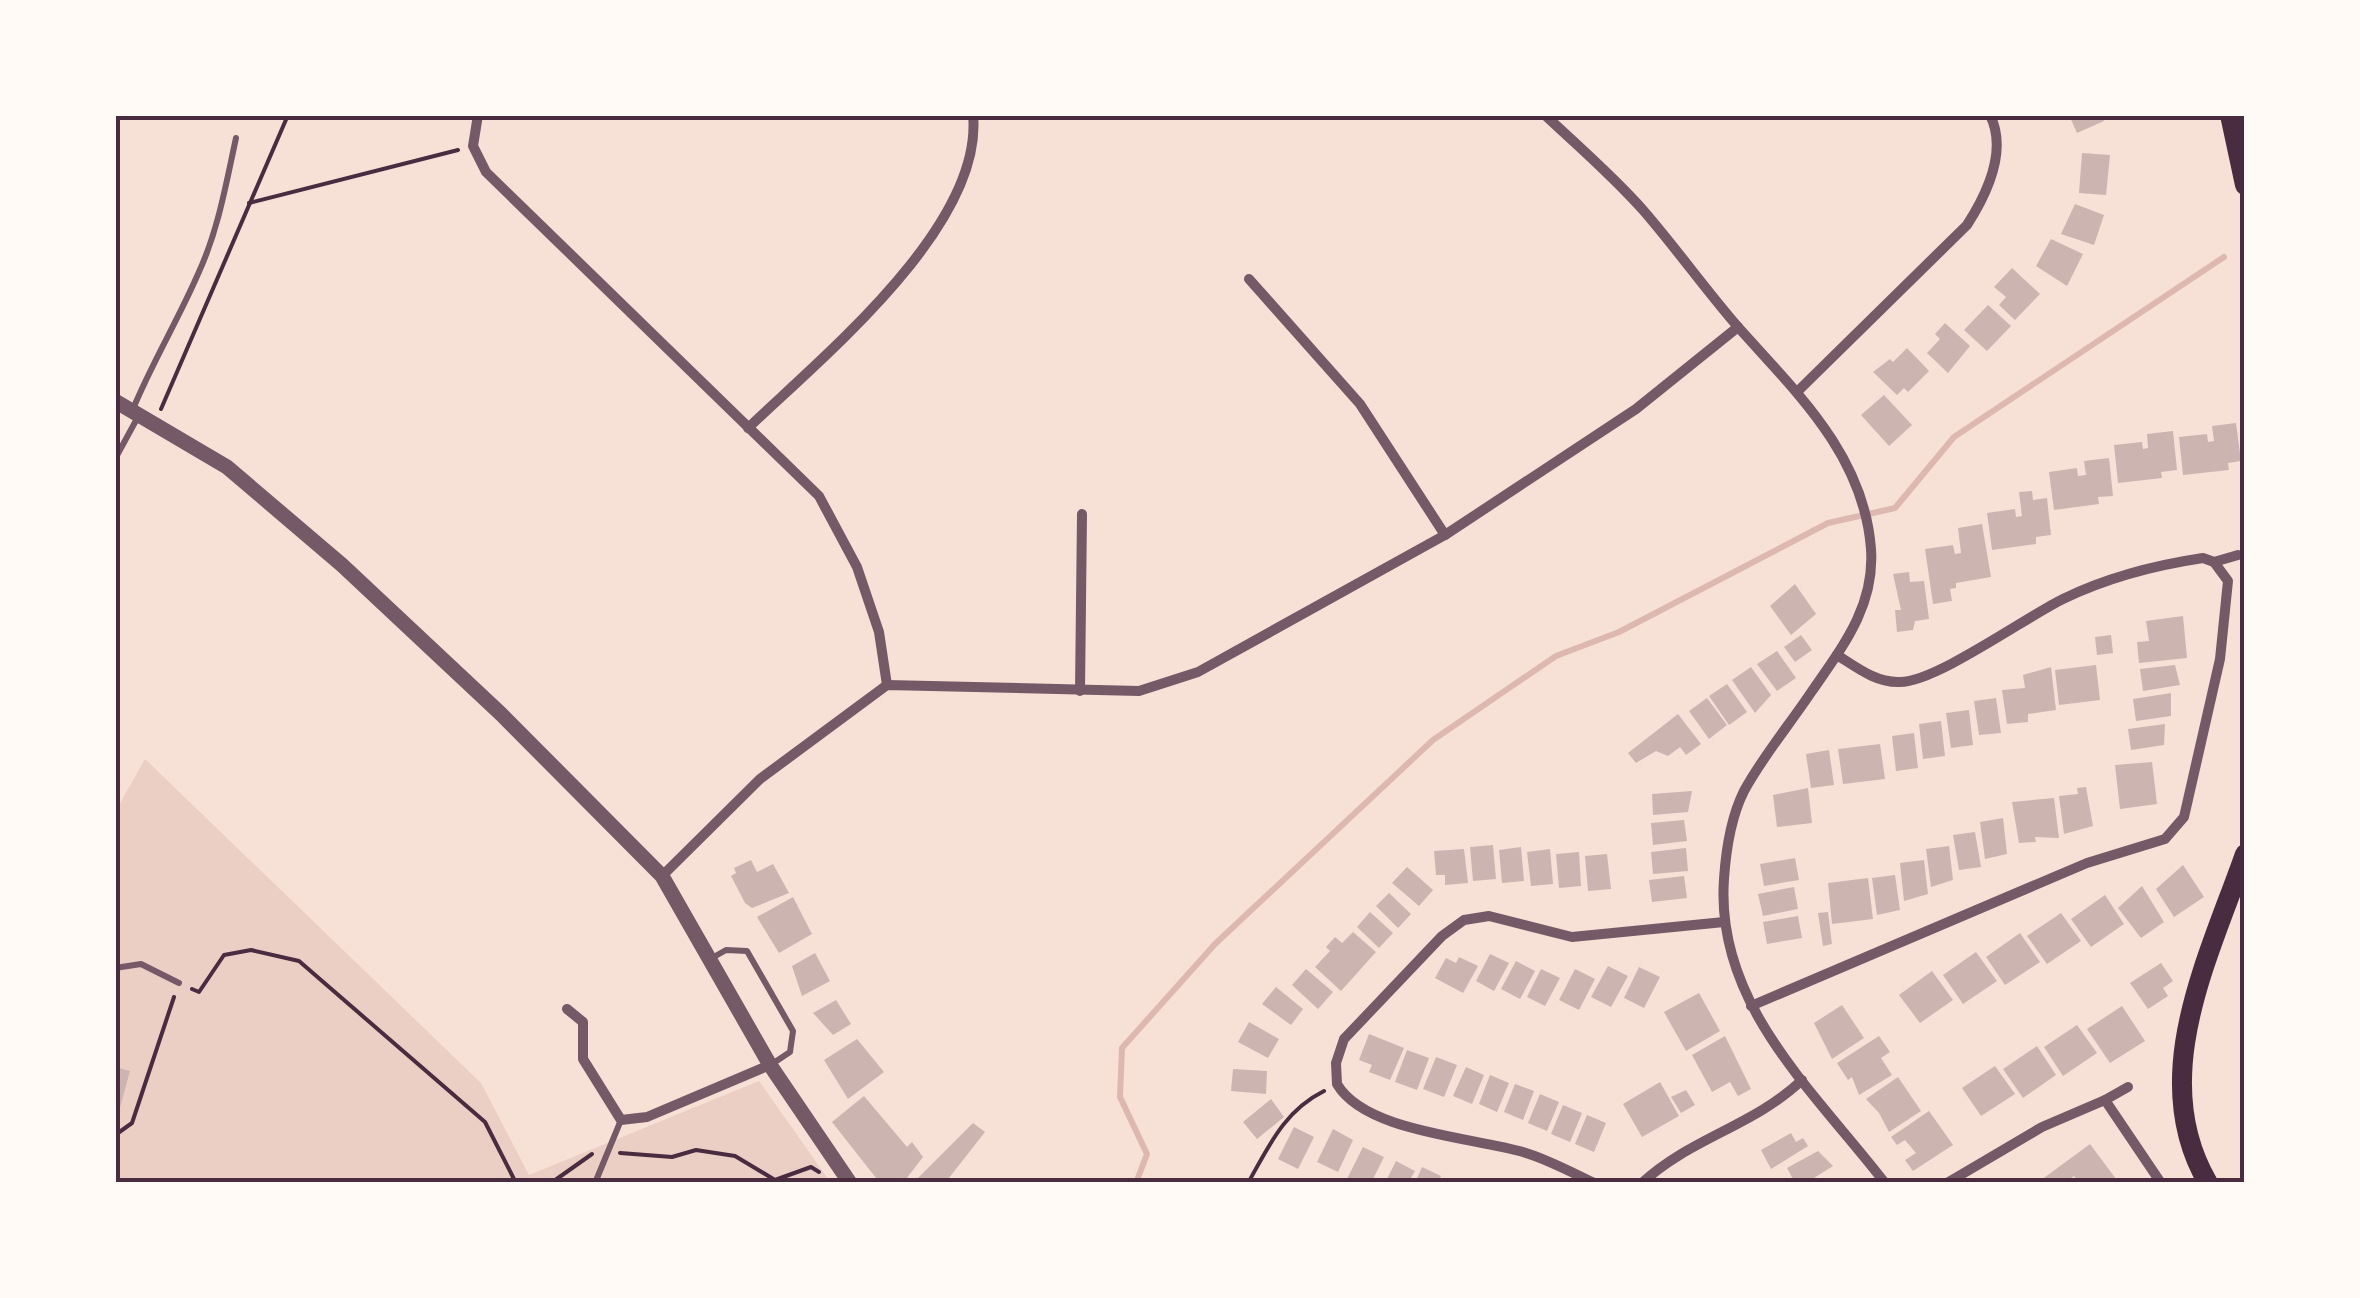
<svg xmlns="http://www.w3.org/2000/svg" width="2360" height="1298" font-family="'PT Sans',sans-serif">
<rect width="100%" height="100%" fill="#f7e1d7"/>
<!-- green -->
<polygon fill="#ebcfc5" points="145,759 481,1083 529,1175 759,1081 831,1183 115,1183 115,812"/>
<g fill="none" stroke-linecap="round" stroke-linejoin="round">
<!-- stream -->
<polyline stroke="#dcb8b0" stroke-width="6" points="1136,1183 1147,1154 1120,1097 1122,1048 1215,944 1433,740 1556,656 1619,632 1828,523 1895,508 1954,437 2224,257"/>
</g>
<!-- building -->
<g fill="#ccb4b1">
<polygon points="2069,115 2101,115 2104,121 2077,133"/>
<polygon points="2082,153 2110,155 2106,195 2079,193"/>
<polygon points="2075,204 2104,215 2094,245 2061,234"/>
<polygon points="2051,239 2083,254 2067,286 2036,266"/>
<polygon points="2012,268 2040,294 2015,320 1999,305 2006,297 1994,287"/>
<polygon points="1988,305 2011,326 1987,351 1964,330"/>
<polygon points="1945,323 1970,346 1948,373 1927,353 1940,339 1935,334"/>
<polygon points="1907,348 1929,371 1908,392 1904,388 1897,395 1873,372 1890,359 1893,362"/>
<polygon points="1884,395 1912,425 1889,446 1861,415"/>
<polygon points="2236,423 2241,461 2228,463 2229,470 2183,475 2179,437 2207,434 2208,442 2214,441 2212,426"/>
<polygon points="2173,431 2177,470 2161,472 2162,478 2118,483 2114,445 2142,442 2143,449 2148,448 2147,434"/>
<polygon points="2109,458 2113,496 2098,497 2099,504 2054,510 2049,472 2077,468 2078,476 2086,475 2084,461"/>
<polygon points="2032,491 2033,500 2047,498 2051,535 2036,537 2036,544 1992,550 1987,513 2015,509 2016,517 2022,516 2019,492"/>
<polygon points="1982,524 1991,577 1956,583 1956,588 1950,589 1952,601 1933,604 1925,549 1953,545 1955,554 1961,553 1958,528"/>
<polygon points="1909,572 1910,582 1924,581 1929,619 1915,621 1913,630 1897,632 1895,610 1901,610 1893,574"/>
<polygon points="1795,584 1816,614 1791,635 1770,606"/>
<polygon points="2183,616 2187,658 2139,663 2137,642 2149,641 2146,621"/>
<polygon points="1801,635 1812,650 1795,662 1784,647"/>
<polygon points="2111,635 2113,653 2097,655 2095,637"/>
<polygon points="1777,651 1796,678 1777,691 1757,664"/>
<polygon points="2096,665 2100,700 2059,705 2055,670"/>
<polygon points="2175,665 2180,685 2143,691 2140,669"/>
<polygon points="1751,667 1771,695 1755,713 1732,680"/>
<polygon points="2051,667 2056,710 2028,714 2028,722 2007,724 2002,690 2025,688 2023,675"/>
<polygon points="1727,684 1747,712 1729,725 1709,696"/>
<polygon points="2171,693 2171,716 2136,721 2133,699"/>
<polygon points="1707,698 1727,725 1709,739 1689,711"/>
<polygon points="1996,698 2001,733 1979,735 1974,701"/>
<polygon points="1969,710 1973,745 1951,748 1946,713"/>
<polygon points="1678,714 1701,744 1686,755 1680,747 1668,756 1656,751 1636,763 1628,753"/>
<polygon points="1941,721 1945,756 1923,759 1919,724"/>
<polygon points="2165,724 2164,745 2131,750 2128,729"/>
<polygon points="1914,733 1918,768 1896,771 1892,736"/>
<polygon points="1880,744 1885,779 1843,784 1838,749"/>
<polygon points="1829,750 1834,785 1811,788 1806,754"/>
<polygon points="2152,762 2157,804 2120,809 2115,765"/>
<polygon points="2086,787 2093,826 2064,834 2059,796 2078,794 2077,788"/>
<polygon points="1808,788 1812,823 1777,827 1773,795"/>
<polygon points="1692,791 1688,812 1653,815 1652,794"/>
<polygon points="2054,798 2059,838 2035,837 2036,842 2019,843 2012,802"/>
<polygon points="2003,818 2007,854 1985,859 1980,822"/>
<polygon points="1684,820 1687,841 1653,845 1651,823"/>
<polygon points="1975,832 1981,867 1959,870 1953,835"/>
<polygon points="1493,845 1496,879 1473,881 1470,847"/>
<polygon points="1949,846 1953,880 1931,887 1926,849"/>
<polygon points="1521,847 1524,881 1502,883 1499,850"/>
<polygon points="1686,848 1688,871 1653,874 1651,852"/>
<polygon points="1464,849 1468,883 1445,885 1445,875 1436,875 1434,851"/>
<polygon points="1550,849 1553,884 1531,886 1527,852"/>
<polygon points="1579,852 1581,886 1559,888 1556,854"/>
<polygon points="1607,854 1611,889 1588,891 1585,856"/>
<polygon points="1795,858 1799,880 1764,886 1760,864"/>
<polygon points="751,860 757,872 773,864 789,893 752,908 745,903 731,876 736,873 734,868"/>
<polygon points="1924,860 1928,894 1904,901 1900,863"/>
<polygon points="2183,865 2204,897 2174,917 2156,889"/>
<polygon points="1407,867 1433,890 1419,906 1392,883"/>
<polygon points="1895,875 1900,910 1877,915 1872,878"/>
<polygon points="1684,876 1687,898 1652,902 1649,880"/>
<polygon points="1868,878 1873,919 1832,924 1828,883"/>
<polygon points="2142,886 2164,922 2141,938 2118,908"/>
<polygon points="1794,887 1798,909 1763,916 1758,894"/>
<polygon points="1389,893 1411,914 1398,928 1376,906"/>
<polygon points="2105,895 2124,924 2091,947 2071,919"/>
<polygon points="793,897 812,934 779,953 757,917"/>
<polygon points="1370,912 1393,933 1379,948 1357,927"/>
<polygon points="1828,912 1832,944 1823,946 1818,913"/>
<polygon points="2061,913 2081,941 2047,964 2027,936"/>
<polygon points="1798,916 1802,938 1767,944 1763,922"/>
<polygon points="1353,932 1376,952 1341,991 1315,967 1330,951 1326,947 1335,937 1342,943"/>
<polygon points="2020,933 2040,962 2005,985 1986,957"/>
<polygon points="1976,952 1997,981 1963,1004 1943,975"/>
<polygon points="815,953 830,981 802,996 792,966"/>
<polygon points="1490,954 1509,963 1494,991 1476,981"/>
<polygon points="1459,957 1478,966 1463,993 1435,978 1446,958 1456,963"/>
<polygon points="1516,961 1535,971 1520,999 1501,989"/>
<polygon points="2161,963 2173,981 2163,988 2168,996 2148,1009 2130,983"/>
<polygon points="1608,966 1628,976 1611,1007 1591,997"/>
<polygon points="1639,967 1660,977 1644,1008 1624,998"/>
<polygon points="1306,969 1333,992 1318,1009 1292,985"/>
<polygon points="1541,969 1560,978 1545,1006 1527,997"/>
<polygon points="1575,969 1595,979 1579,1010 1559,1000"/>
<polygon points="1932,971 1953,1000 1920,1023 1899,995"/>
<polygon points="1276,987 1303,1009 1291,1025 1262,1004"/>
<polygon points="1699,993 1720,1031 1686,1051 1664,1012"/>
<polygon points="836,1000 851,1024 833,1035 813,1013"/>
<polygon points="1842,1005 1864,1038 1832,1059 1814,1023"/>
<polygon points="2122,1006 2145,1041 2110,1063 2087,1029"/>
<polygon points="1249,1022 1279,1039 1268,1058 1238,1042"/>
<polygon points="2077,1025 2097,1053 2063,1076 2044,1047"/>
<polygon points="1369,1034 1404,1048 1390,1080 1369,1072 1372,1065 1359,1060"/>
<polygon points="1725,1036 1751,1089 1738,1096 1730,1082 1712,1092 1692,1055"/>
<polygon points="1879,1036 1890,1052 1881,1058 1892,1075 1859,1095 1852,1077 1848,1080 1837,1063"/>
<polygon points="857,1039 884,1072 848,1099 824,1060"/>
<polygon points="2037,1046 2056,1075 2023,1098 2003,1069"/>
<polygon points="1407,1050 1429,1058 1417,1090 1395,1082"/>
<polygon points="1436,1057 1457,1065 1444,1097 1423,1089"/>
<polygon points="1995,1066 2015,1094 1981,1116 1962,1088"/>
<polygon points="115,1067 130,1071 116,1122 115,1121"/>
<polygon points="1466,1067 1484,1075 1472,1104 1453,1096"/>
<polygon points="1233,1069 1267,1071 1266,1094 1231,1091"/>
<polygon points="1490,1075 1509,1083 1497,1112 1479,1104"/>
<polygon points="1898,1077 1921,1111 1889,1132 1879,1113 1866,1099"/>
<polygon points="1660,1082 1679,1116 1642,1137 1623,1104"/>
<polygon points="1515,1084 1534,1091 1523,1120 1504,1112"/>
<polygon points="1686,1090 1695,1105 1681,1113 1671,1097"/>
<polygon points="1540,1094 1559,1102 1547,1131 1528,1123"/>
<polygon points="864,1096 907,1147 912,1142 923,1157 903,1183 880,1183 832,1122"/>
<polygon points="1271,1099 1284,1117 1257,1139 1243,1122"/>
<polygon points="1563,1105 1582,1113 1570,1142 1551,1134"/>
<polygon points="1929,1111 1953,1145 1913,1171 1905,1160 1916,1153 1905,1140 1897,1145 1891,1137"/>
<polygon points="1587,1115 1606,1123 1594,1152 1575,1144"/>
<polygon points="973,1123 985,1132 945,1183 913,1183"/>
<polygon points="1294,1127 1314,1137 1298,1169 1278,1159"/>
<polygon points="1333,1129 1353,1140 1338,1172 1317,1162"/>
<polygon points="1791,1133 1796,1142 1803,1138 1808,1146 1771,1169 1761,1150"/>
<polygon points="2090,1144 2119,1183 2079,1183 2074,1176 2065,1183 2037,1183"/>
<polygon points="1363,1147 1384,1157 1371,1183 1355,1183 1347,1179"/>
<polygon points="1818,1151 1833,1166 1806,1183 1795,1183 1787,1168"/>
<polygon points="1396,1161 1415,1171 1408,1183 1385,1183"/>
<polygon points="1422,1167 1441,1176 1437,1183 1415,1183"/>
</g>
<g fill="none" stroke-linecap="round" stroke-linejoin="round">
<!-- path -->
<g stroke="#4a2c40" stroke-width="4">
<polyline points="249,203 458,150"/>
<polyline points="161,409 288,115"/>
<polyline points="192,989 199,992 224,955 251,950 299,961 485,1122 516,1183"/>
<polyline points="115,1143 118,1133 132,1123 174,997"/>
<polyline points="620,1153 672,1157 696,1150 735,1156 775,1180 811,1167 819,1172"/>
<polyline points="551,1183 592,1154"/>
<path d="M 1248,1183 C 1269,1146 1284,1111 1324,1091"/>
</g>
<!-- service -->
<g stroke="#755966" stroke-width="6">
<path d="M 133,409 C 152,363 178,320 198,274 C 218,231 226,184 236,138"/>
<polyline points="115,459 139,415"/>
<polyline points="712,958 726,950 747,951 793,1031 790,1052 772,1064"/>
<polyline points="115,968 141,964 179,983"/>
<polyline points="595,1183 621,1120"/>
</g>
<!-- minor -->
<g stroke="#755966" stroke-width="10">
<polyline points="478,115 473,146 486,172 819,496 857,567 879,632 887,685"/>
<path d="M 1545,115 C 1578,146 1613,176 1643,210 C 1676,248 1705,289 1738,327 C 1796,392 1864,455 1871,549 C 1875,606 1843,646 1812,691 C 1790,724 1763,756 1744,791 C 1731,817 1726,849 1724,879 C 1715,1004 1814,1091 1885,1183"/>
<polyline points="1249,279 1360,404 1445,535"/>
<path d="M 1799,390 L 1967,225 C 1987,194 2008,151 1990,115"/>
<path d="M 748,428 C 821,358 984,226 973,115"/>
<polyline points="2214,562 2238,555"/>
<polyline points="1080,691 1082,514"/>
<polyline points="662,876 760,779 887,685 1139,691 1198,672 1445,535 1636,409 1738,327"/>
<path d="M 1751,1006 L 2087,863 L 2165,839 L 2184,817 L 2220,659 L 2228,581 L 2214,562 L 2203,558 C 2156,565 2106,578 2063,599 C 2026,617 1936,682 1900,682 C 1876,683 1856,667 1837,655"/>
<polyline points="567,1009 583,1022 583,1059 621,1120 647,1117 770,1065"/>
<polyline points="2105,1100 2128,1087"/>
<path d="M 1594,1183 C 1571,1172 1547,1159 1523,1152 C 1472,1137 1365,1132 1337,1084 L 1336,1063 L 1344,1039 L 1442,936 L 1464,920 L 1489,916 L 1572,937 L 1724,922"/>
<path d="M 1642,1183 C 1690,1138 1754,1126 1802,1080"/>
<polyline points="1947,1183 2042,1127 2105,1100 2161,1183"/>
</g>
<!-- tertiary -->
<polyline stroke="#755966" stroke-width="15" points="115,401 227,467 342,565 501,714 662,876 770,1065 850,1183"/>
<!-- primary -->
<g stroke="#4a2c40" stroke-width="20">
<polyline points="2230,115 2245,185"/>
<path d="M 2208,1183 C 2146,1078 2209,957 2245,854"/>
</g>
</g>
<!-- border -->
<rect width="2360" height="1298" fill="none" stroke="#fffaf5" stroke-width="235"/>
<rect x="118" y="118" width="2124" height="1062" fill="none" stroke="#4a2c40" stroke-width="4"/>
</svg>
